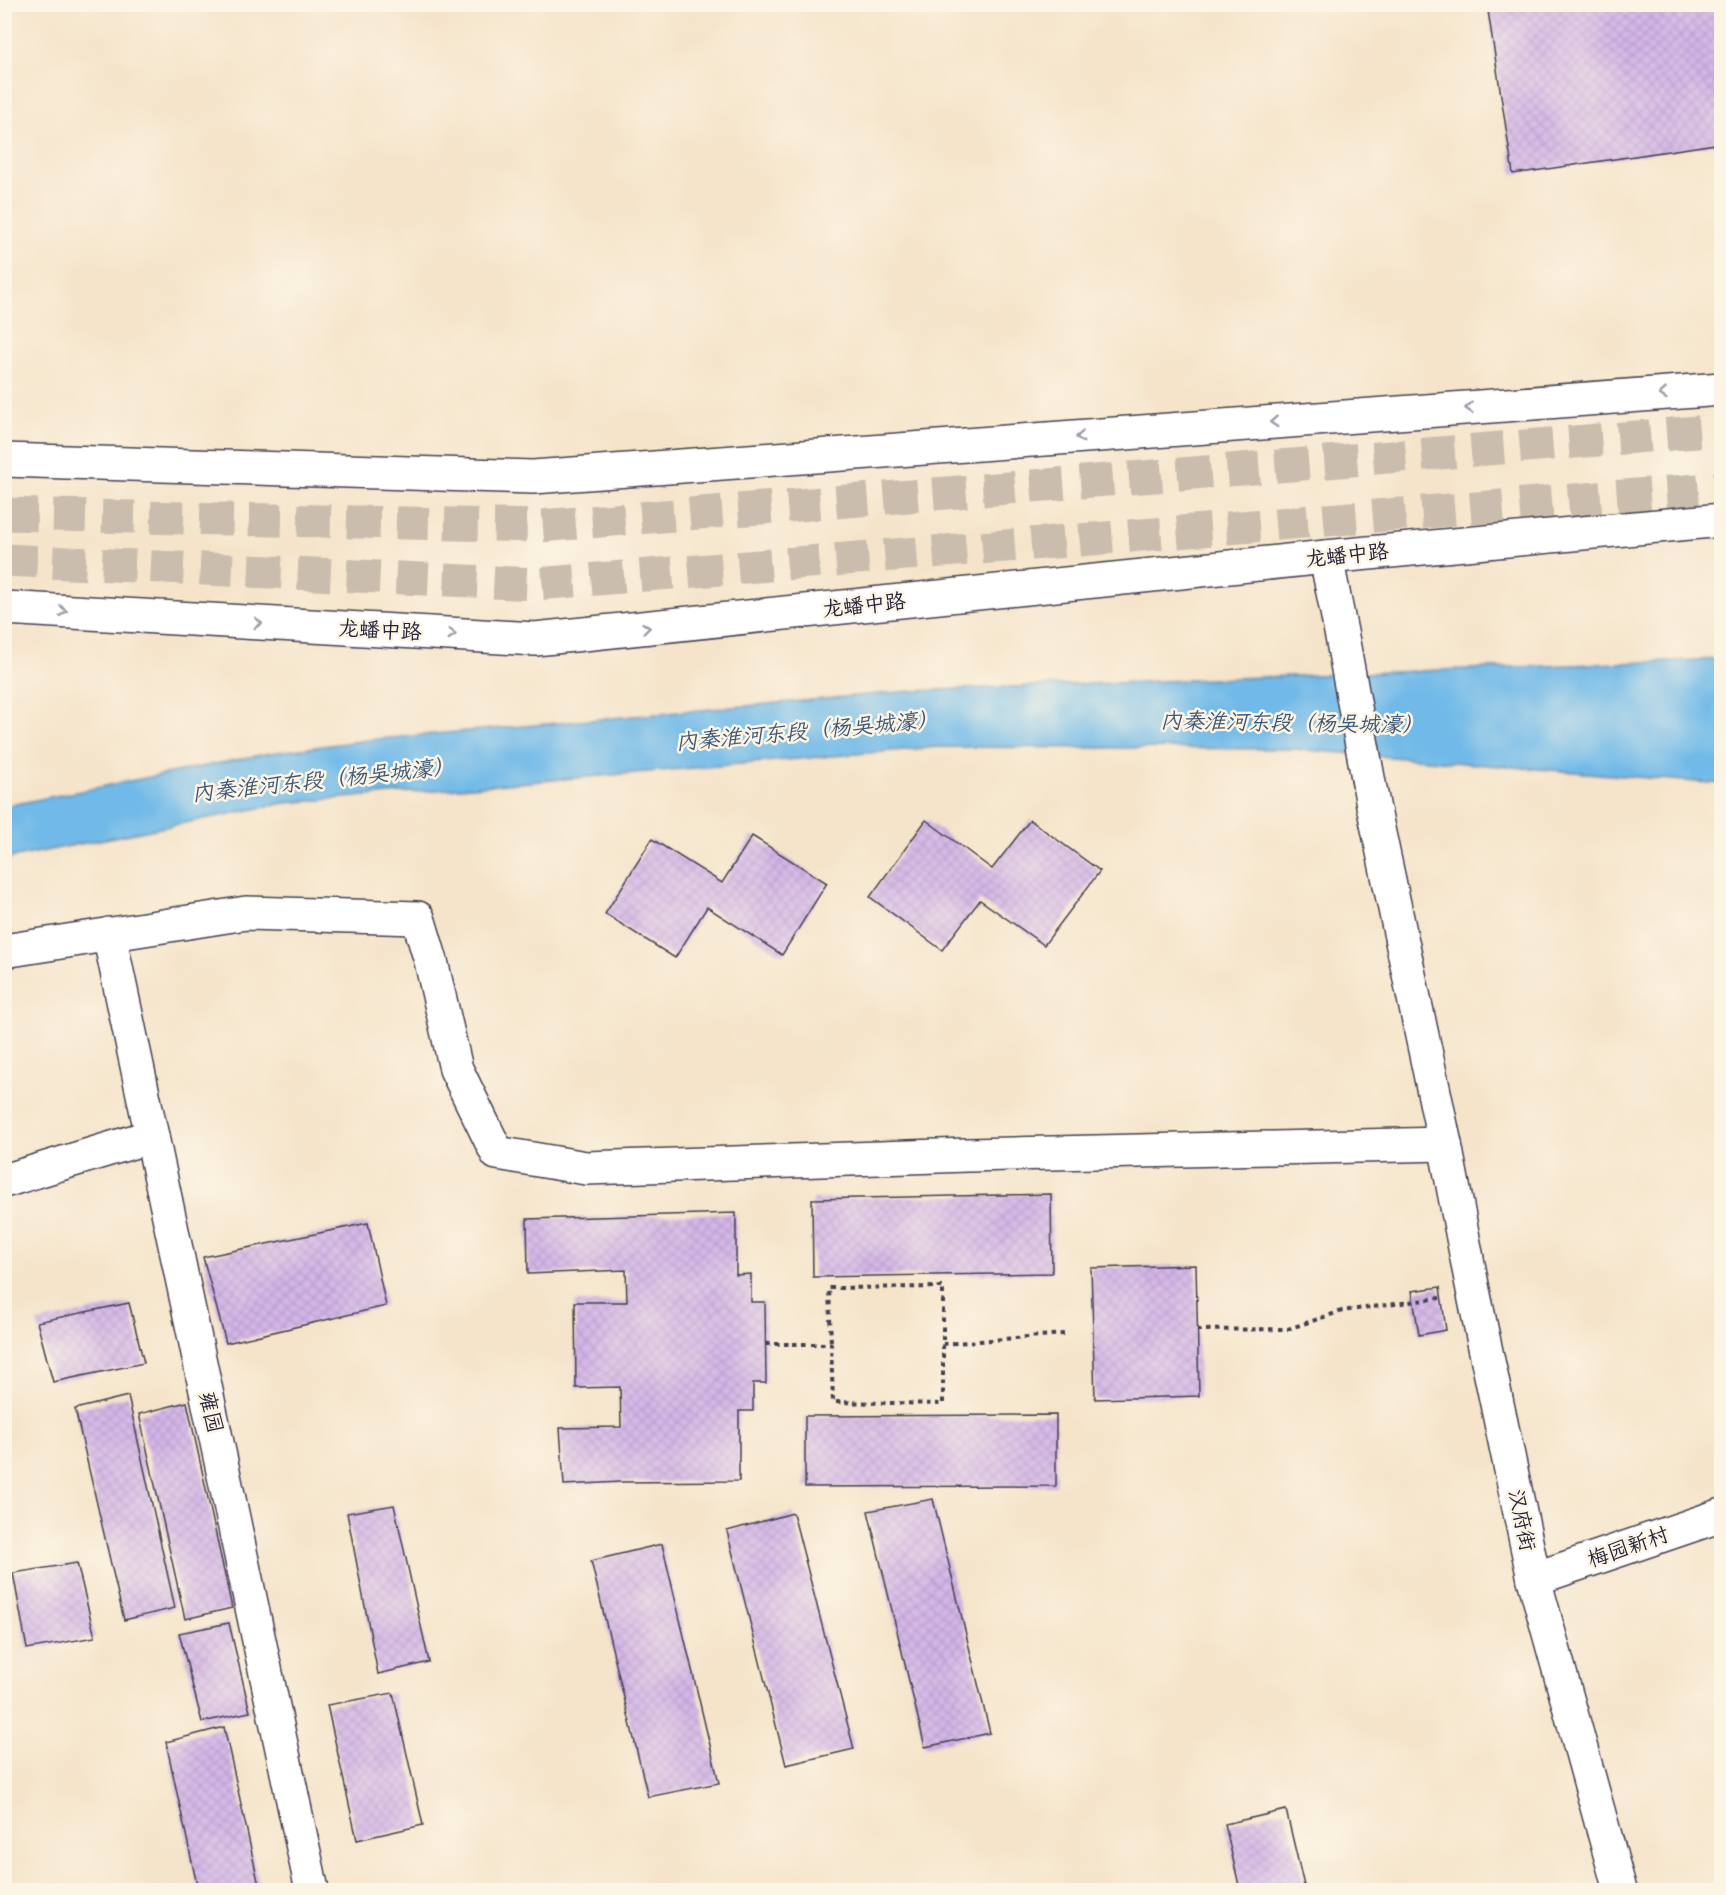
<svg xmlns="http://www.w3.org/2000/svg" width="1726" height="1895" font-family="'Patrick Hand','LXGW WenKai TC',sans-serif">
<defs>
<pattern id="building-cross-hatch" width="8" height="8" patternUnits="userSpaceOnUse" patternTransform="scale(1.5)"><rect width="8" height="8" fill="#d4b6e8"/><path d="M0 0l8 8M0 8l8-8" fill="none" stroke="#b69cc8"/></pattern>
</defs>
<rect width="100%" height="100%" fill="#fcf5e5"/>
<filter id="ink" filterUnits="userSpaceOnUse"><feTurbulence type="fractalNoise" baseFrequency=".0167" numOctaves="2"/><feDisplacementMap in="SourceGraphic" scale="12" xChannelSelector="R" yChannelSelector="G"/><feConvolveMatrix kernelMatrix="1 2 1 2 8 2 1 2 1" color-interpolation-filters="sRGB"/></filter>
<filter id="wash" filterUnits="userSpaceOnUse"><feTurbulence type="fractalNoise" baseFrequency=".008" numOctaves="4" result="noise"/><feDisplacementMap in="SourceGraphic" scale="24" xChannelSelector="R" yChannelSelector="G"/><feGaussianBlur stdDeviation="1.35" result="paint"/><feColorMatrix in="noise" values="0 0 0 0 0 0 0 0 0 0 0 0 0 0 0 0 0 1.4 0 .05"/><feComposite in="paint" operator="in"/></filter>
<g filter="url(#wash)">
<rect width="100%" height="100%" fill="#f5e4ca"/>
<!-- water -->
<polygon fill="#6fb9e8" stroke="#486e92" stroke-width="1.5" points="1721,659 1721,784 1294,749 938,747 284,803 5,859 5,806 270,753 368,740 911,691"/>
<g id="blocks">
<!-- building -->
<g fill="url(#building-cross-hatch)">
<polygon points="1487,4 1722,4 1722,143 1513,174"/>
<polygon points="926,820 992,869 1030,820 1100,871 1044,945 980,900 942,950 870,897"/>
<polygon points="752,836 827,883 782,955 707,907 675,958 605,914 652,839 722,883"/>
<polygon points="1051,1194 1052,1273 813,1277 812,1199"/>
<polygon points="736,1213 736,1275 751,1274 751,1302 765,1302 766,1383 753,1383 753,1411 739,1411 739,1481 621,1482 564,1485 560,1428 621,1427 620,1387 576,1388 575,1302 627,1302 626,1270 528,1274 527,1219"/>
<polygon points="368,1223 386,1306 226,1343 203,1257"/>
<polygon points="1196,1265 1199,1396 1095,1399 1091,1268"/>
<polygon points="1440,1287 1446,1330 1419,1335 1412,1291"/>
<polygon points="129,1303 144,1363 53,1382 37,1322"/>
<polygon points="128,1396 175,1608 124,1620 75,1409"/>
<polygon points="187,1402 232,1608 185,1619 139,1414"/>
<polygon points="1056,1415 1056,1486 805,1487 805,1416"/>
<polygon points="933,1499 990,1733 925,1747 868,1511"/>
<polygon points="394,1505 429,1662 378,1674 347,1513"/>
<polygon points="793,1513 854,1749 786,1765 727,1531"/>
<polygon points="662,1544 719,1783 648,1797 591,1561"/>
<polygon points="77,1563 95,1637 27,1649 13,1573"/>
<polygon points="229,1623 250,1712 202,1722 179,1633"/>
<polygon points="393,1693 423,1825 357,1840 327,1705"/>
<polygon points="224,1727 260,1890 198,1890 166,1742"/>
<polygon points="1286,1810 1305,1890 1240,1890 1225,1824"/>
</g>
</g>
</g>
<g filter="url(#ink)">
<use href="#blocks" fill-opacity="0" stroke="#423f50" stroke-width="1.5"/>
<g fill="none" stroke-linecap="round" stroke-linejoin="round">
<!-- highway-tunnel -->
<g stroke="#cbbdad" stroke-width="33" stroke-dasharray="33 16" stroke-linecap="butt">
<polyline points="4,514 540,526 1722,430"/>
<polyline points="4,560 536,584 1722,488"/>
</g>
<defs>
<g id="street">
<polyline points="109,934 312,1890"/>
<polyline points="4,951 246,913 418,918 431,961 456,1069 497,1153 586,1168 967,1155 1445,1144"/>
<polyline points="4,1181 152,1136"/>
<polyline points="1534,1579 1722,1515"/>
</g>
<polyline id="secondary" points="1326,557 1343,642 1373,805 1445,1144 1473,1290 1534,1579 1620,1890"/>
<g id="primary">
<polyline points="4,460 533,477 1722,389"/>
<polyline points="4,608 535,639 1326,557 1722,520"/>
</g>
</defs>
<!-- street casing -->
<use href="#street" stroke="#423f50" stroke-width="36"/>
<!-- secondary casing -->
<use href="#secondary" stroke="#423f50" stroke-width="36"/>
<!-- primary casing -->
<use href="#primary" stroke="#423f50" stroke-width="36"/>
<!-- path -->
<g stroke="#423f50" stroke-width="4" stroke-dasharray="4.5 4.5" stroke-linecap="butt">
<polyline points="1197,1330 1288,1329 1342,1311 1440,1298"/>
<polyline points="766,1344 831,1344 833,1402 943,1404 943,1287 829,1288 831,1344"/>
<polyline points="943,1344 1064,1334"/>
</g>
<!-- street -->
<use href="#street" stroke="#fff" stroke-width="33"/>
<!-- secondary -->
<use href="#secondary" stroke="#fff" stroke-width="33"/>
<!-- primary -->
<use href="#primary" stroke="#fff" stroke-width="33"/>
</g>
<!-- one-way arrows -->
<defs><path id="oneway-chevron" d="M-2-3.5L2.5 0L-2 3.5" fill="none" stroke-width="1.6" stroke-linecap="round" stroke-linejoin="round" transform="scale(1.5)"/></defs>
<g stroke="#9c9ca7">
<use href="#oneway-chevron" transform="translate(1663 394) rotate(176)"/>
<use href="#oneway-chevron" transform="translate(1469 408) rotate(176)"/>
<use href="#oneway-chevron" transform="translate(1274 422) rotate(176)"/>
<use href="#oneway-chevron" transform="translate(1080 437) rotate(176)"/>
<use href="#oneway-chevron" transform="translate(63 611) rotate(3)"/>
<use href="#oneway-chevron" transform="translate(258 623) rotate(3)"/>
<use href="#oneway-chevron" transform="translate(646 628) rotate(-6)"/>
<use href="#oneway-chevron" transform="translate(452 634) rotate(3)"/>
</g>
</g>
<g text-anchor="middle" stroke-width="5" stroke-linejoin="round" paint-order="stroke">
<!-- street labels -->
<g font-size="21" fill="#22223b" stroke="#fcf5e5">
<text transform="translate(1347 555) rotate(-6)" y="7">龙蟠中路</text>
<text transform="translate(864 605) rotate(-6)" y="7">龙蟠中路</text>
<text transform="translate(380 630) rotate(3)" y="7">龙蟠中路</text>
<text transform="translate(211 1412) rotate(78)" y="7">雍园</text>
<text transform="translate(1522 1520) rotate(78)" y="7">汉府街</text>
<text transform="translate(1628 1547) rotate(-19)" y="7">梅园新村</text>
</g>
<!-- water labels -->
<g font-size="22" font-style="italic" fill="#3d5778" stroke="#fcf5e5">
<text transform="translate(1292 722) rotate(1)" y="8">内秦淮河东段（杨吴城濠）</text>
<text transform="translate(807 730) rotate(-5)" y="8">内秦淮河东段（杨吴城濠）</text>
<text transform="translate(323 779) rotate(-6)" y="8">内秦淮河东段（杨吴城濠）</text>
</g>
</g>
<!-- margin -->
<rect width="1726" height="1895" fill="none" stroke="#fcf5e5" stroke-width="24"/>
</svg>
